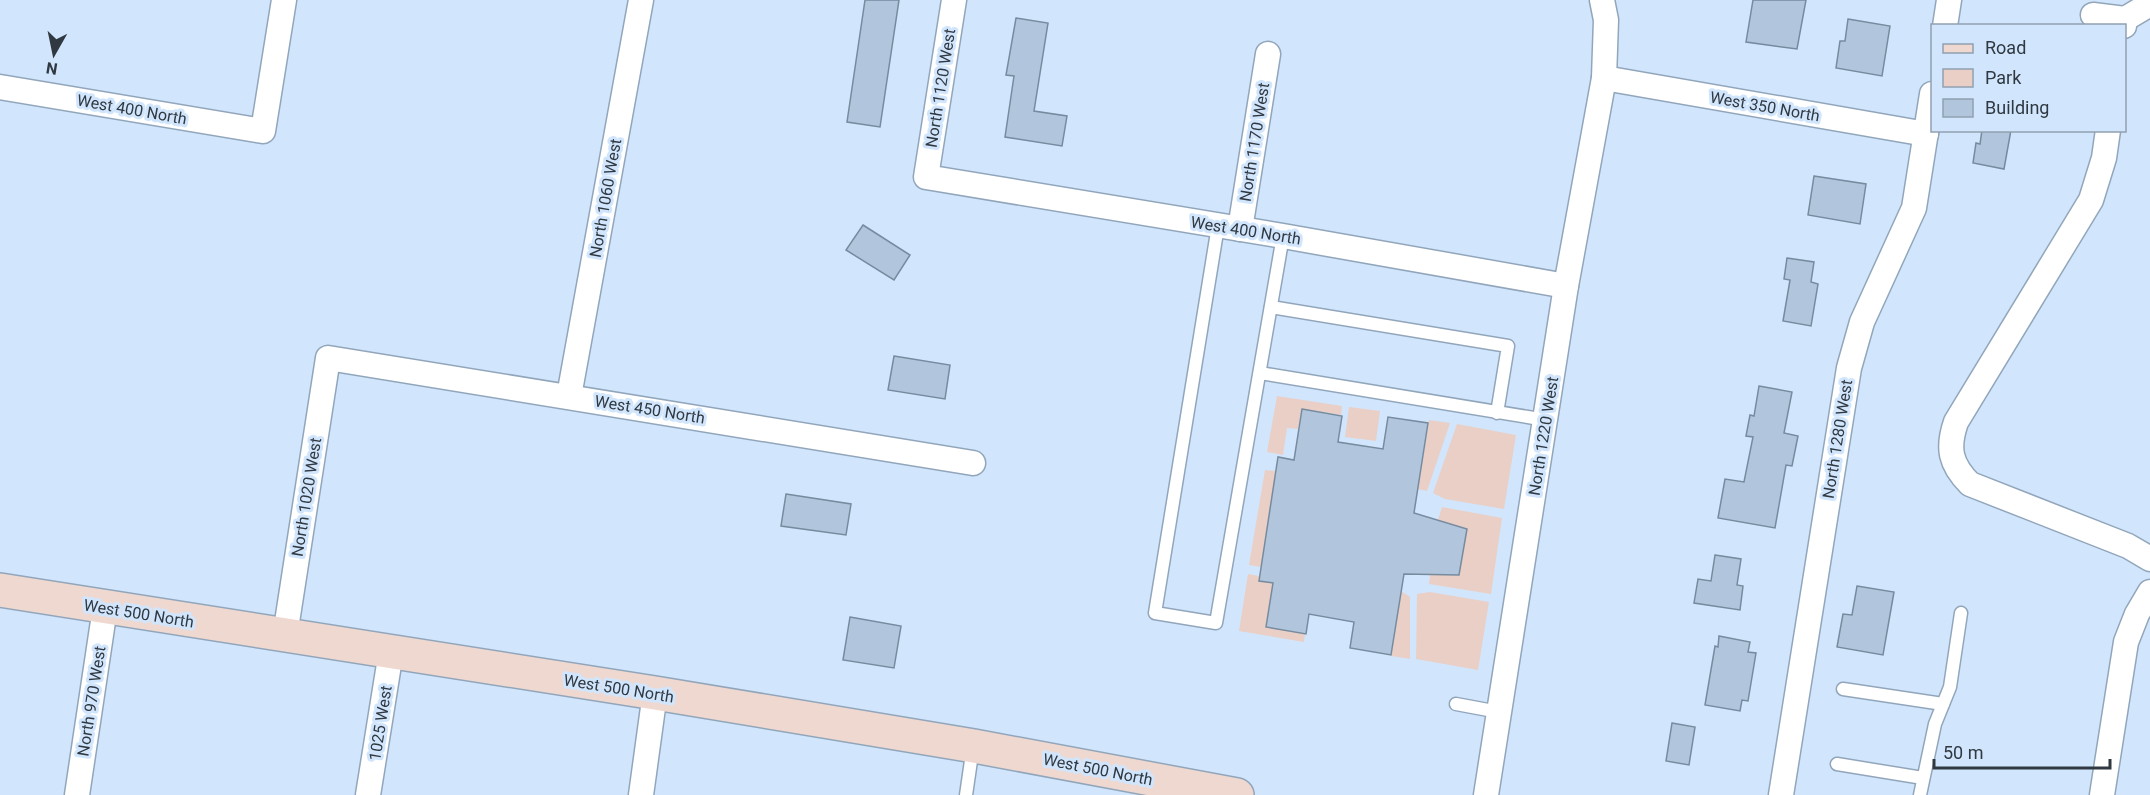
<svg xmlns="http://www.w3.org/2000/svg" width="2150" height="795" font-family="Roboto,sans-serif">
<rect width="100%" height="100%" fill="#d1e6fc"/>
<!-- green -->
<g fill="#e9cfc6">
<polygon points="1277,396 1342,406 1341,415 1302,409 1298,429 1287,428 1283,455 1267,452"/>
<polygon points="1349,407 1380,411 1376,441 1345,437"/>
<polygon points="1429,420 1450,423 1427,491 1418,489"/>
<polygon points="1457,424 1516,435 1504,509 1445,499 1433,493"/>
<polygon points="1265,470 1276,471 1261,567 1249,565"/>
<polygon points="1442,507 1502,518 1491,594 1429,584 1430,575 1459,575 1467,530 1438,520"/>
<polygon points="1248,574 1259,576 1259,581 1273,583 1266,627 1305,633 1304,642 1239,631"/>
<polygon points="1401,591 1410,597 1410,659 1391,656"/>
<polygon points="1430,592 1489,602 1478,670 1416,659 1417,594"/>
</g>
<!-- building -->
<g fill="#b1c6dc" stroke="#778b9f" stroke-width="1.5">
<polygon points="865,0 899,0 880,127 847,122"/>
<polygon points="1753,0 1806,0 1797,49 1746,42"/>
<polygon points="1016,18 1048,23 1034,111 1067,116 1062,146 1005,137 1014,76 1006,75"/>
<polygon points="1848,19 1890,26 1882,76 1836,68 1840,41 1845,41"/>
<polygon points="1982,130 2011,130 2004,169 1973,163 1976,143 1980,144"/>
<polygon points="1814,176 1866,184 1860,224 1808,215"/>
<polygon points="863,225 910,255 894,280 846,250"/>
<polygon points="1787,258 1814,262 1811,282 1818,284 1811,326 1783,321 1790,280 1784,279"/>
<polygon points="894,356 950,365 945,399 888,390"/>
<polygon points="1759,386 1792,392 1784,433 1798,436 1792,466 1786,465 1775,528 1718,518 1725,479 1744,482 1753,437 1746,436 1750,415 1754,416"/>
<polygon points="1302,409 1342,416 1338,442 1383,449 1388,417 1428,423 1414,513 1467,529 1459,575 1404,574 1391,655 1350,648 1354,622 1309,614 1306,634 1266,627 1273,583 1259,581 1278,457 1294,460"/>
<polygon points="786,494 851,504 846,535 781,526"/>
<polygon points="1715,555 1741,559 1737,585 1743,586 1740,610 1694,603 1698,579 1711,581"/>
<polygon points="1857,586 1894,592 1883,655 1837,647 1843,614 1852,615"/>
<polygon points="850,617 901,626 894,668 843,660"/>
<polygon points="1719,636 1750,642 1748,652 1756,653 1748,701 1742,700 1740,711 1705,705 1715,646 1718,647"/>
<polygon points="1672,723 1695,727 1689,765 1666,761"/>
</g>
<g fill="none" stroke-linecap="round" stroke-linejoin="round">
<defs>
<g id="lane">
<polyline points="1218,226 1155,613 1216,623 1283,236"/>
<polyline points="1271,307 1508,346 1497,413"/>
<polyline points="1260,373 1546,420"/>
<polyline points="1843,689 1943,704"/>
<polyline points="1456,704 1499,712"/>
<polyline points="1837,764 1923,778"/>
<polyline points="966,795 973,747"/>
<polyline points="1920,795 1935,724 1950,687 1961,613"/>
</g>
<g id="street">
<polyline points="954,0 926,177 1283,236 1566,286"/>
<polyline points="2093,15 2125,19"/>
<polyline points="1945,26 1949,0"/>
<polyline points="2124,26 2125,19 2150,4"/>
<polyline points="1604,78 1926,134"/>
<polyline points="0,87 263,131 284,0"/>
<path d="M 2108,130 L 2104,158 L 2091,200 L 1956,422 C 1947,448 1950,464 1970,484 L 2128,546 L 2150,559"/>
<polyline points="1240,229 1268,54"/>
<polyline points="569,396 641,0"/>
<polyline points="285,635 328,358 973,463"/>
<polyline points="77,795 105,608"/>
<polyline points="368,795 391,652"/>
<polyline points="641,795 655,693"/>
<polyline points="1486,795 1566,286 1604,78 1606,20 1602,0"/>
<polyline points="1781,795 1849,368 1862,322 1914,208 1932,94"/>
<polyline points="2102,795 2126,642 2137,614 2150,592"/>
</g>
<polyline id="secondary" points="0,590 655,693 974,746 1237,795"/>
</defs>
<!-- lane casing -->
<use href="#lane" stroke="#92a6bb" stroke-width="15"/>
<!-- street casing -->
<use href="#street" stroke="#92a6bb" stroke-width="27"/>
<!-- secondary casing -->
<use href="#secondary" stroke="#92a6bb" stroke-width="36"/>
<!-- lane -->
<use href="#lane" stroke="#fff" stroke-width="12"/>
<!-- street -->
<use href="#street" stroke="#fff" stroke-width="24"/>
<!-- secondary -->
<use href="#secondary" stroke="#efd8d0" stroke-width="33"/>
</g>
<g text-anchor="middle" stroke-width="6" stroke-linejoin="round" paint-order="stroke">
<!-- street labels -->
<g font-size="16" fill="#303841" stroke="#d1e6fc">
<text transform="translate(940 88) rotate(-81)" y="6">North 1120 West</text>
<text transform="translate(1765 106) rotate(10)" y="6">West 350 North</text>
<text transform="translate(132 109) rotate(10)" y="6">West 400 North</text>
<text transform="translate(1254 142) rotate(-81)" y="6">North 1170 West</text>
<text transform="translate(605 198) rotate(-80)" y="6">North 1060 West</text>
<text transform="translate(1246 230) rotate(9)" y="6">West 400 North</text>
<text transform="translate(650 409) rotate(9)" y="6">West 450 North</text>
<text transform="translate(1543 436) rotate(-81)" y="6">North 1220 West</text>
<text transform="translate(1837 439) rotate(-81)" y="6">North 1280 West</text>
<text transform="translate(306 497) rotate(-81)" y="6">North 1020 West</text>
<text transform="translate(139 613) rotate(9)" y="6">West 500 North</text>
<text transform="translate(619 688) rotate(9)" y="6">West 500 North</text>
<text transform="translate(91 701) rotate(-81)" y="6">North 970 West</text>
<text transform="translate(380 723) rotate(-81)" y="6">1025 West</text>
<text transform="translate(1098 769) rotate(11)" y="6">West 500 North</text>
</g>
</g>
<!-- legend -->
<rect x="1931" y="24" width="195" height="108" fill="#d1e6fc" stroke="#91a0b1" stroke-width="1.5"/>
<rect x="1943" y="44" width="30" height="9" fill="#efd8d0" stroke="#91a0b1" stroke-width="1.5"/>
<text x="1985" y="54" font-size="18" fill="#303841">Road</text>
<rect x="1943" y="69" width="30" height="18" fill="#e9cfc6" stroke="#91a0b1" stroke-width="1.5"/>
<text x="1985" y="84" font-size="18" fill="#303841">Park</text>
<rect x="1943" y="99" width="30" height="18" fill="#b1c6dc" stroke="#91a0b1" stroke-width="1.5"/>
<text x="1985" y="114" font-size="18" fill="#303841">Building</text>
<!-- north arrow -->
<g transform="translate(54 54) rotate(189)" stroke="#d1e6fc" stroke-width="4.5" paint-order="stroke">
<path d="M0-4.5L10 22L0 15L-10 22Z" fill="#303841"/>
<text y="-9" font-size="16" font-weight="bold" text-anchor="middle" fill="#303841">N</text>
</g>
<!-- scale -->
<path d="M1934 759v9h176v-9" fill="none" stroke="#303841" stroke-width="3"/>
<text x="1943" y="759" font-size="18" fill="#303841" stroke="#d1e6fc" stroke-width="4.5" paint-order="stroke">50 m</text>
</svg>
